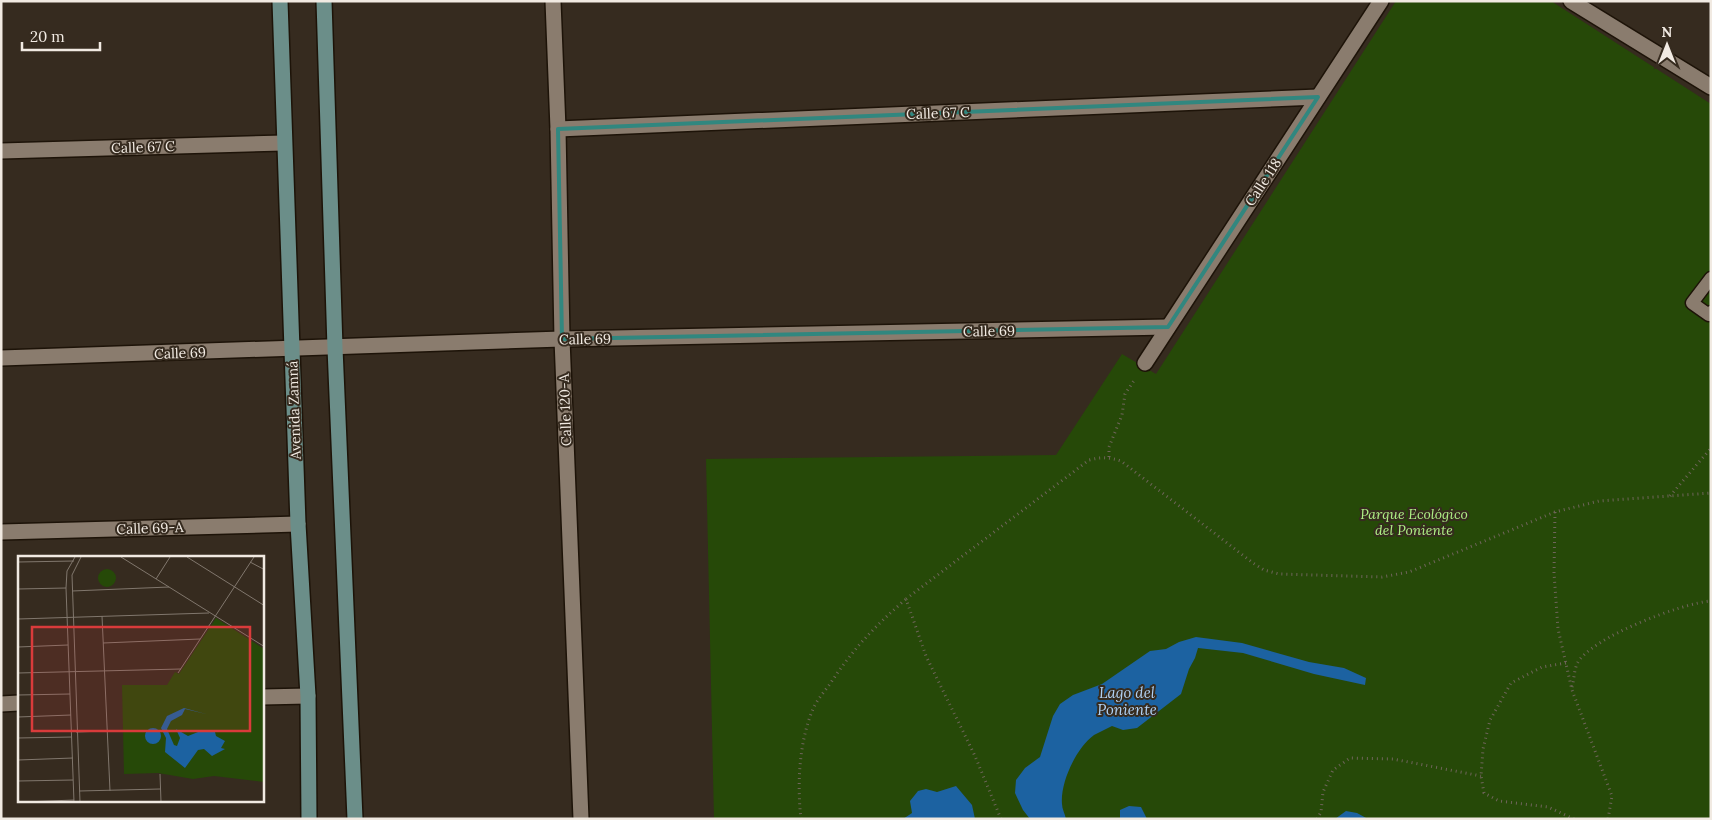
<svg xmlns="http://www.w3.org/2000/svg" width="1712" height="820" font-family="Lora,serif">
<rect width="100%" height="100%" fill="#362b1f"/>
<!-- green -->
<polygon fill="#264908" points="1396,1 1551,1 1711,104 1711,819 714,819 706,459 1056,455 1122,354 1156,374"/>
<!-- water -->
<g fill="#1c62a1">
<path d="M 1196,637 L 1242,643 L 1309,662 L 1344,668 L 1366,678 L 1365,685 L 1314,674 L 1243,653 L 1198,648 L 1195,658 L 1189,669 L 1181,694 L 1137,728 L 1123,730 L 1112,726 C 1106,729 1100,732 1094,735 C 1077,747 1060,782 1062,804 C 1062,809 1065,814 1066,819 L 1030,819 L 1023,810 L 1015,793 L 1016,780 L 1025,768 L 1040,757 L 1053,716 L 1060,704 L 1073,695 L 1102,684 L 1150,651 L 1166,649 L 1179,642 Z"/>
<polygon points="956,786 972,805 975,819 903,819 912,813 910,801 918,791 926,789 937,792"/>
<polygon points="1129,806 1141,807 1147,819 1120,819 1120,810"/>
<polygon points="1346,811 1357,813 1368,819 1335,819"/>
</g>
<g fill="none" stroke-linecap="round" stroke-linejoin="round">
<defs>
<polyline id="lane" points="1711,278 1692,303 1709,315 1711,312"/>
<g id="street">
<polyline points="553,1 558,129 562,339 581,819"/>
<polyline points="1571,1 1711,87"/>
<polyline points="558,129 1318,97"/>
<polyline points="1,151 284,143"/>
<polyline points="1,358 562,339 1168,327"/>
<polyline points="1145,363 1381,1"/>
<polyline points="1,532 298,524"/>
<polyline points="262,697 308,696"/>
<polyline points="1,704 19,703"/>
</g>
<g id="secondary">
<polyline points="280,1 298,524 308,696 309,819"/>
<polyline points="324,1 335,348 355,819"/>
</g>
</defs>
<!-- lane casing -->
<use href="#lane" stroke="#1d1308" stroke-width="15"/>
<!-- street casing -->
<use href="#street" stroke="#1d1308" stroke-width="18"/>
<!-- secondary casing -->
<use href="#secondary" stroke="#1d1308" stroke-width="18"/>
<!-- path -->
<g stroke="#6f655a" stroke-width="3" stroke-dasharray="1 4" stroke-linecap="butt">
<polyline points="1109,457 1109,447 1122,415 1125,394 1135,379"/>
<polyline points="1670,496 1711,448"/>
<polyline points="1555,512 1554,573 1558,629 1572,690 1612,796 1608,819"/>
<polyline points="1566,663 1542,667 1511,683 1490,720 1483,749 1481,776 1484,793 1499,801 1548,807 1574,819"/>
<path d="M 1572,687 C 1574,680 1574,671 1577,664 C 1589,638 1682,603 1711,601"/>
<path d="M 801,819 C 797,784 799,742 813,709 C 817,700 824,692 830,684 C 852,650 875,626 906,599"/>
<path d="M 1001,819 L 975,756 L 926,656 L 906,599 L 1089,460 C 1101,457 1109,457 1121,461 L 1253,563 L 1264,570 L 1279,574 L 1382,577 L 1409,572 L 1431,563 L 1555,512 L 1599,501 L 1711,493"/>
<polyline points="1317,819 1321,812 1323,792 1333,770 1350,758 1393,759 1481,776"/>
</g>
<!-- lane -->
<use href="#lane" stroke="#8a7c6e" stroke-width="12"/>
<!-- street -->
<use href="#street" stroke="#8a7c6e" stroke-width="15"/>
<!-- secondary -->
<use href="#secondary" stroke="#6b8e89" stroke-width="15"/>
</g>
<!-- marked area -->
<path fill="none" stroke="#31877f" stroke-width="4" stroke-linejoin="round" d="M 1318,97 L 1168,327 L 562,339 L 558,129 Z"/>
<g text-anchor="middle" stroke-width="4" stroke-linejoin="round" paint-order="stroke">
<!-- street labels -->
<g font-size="14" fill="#f1eae2" stroke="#362b1f">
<text transform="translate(938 113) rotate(-2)" y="5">Calle 67 C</text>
<text transform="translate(143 147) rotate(-2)" y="5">Calle 67 C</text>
<text transform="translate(1263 182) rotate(-57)" y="5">Calle 118</text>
<text transform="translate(989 331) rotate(-1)" y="5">Calle 69</text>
<text transform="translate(585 339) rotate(-1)" y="5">Calle 69</text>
<text transform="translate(180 353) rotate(-2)" y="5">Calle 69</text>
<text transform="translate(294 410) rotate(-92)" y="5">Avenida Zamná</text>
<text transform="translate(565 410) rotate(-92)" y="5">Calle 120-A</text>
<text transform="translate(150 528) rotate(-2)" y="5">Calle 69-A</text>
</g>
<!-- park labels -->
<g font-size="14" font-style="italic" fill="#aeef85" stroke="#362b1f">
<text x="1414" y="519">Parque Ecológico<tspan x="1414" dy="16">del Poniente</tspan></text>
</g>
<!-- water labels -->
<g font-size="15" font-style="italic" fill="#b1d2f5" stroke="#362b1f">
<text x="1127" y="698">Lago del<tspan x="1127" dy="17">Poniente</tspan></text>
</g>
</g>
<!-- overview -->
<g transform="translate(18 556)">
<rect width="246" height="246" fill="#362b1f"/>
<path d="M80 22a9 9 0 1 1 18 0a9 9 0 1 1-18 0ZM 198,62 L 246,93 L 246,226 L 196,220 L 175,223 L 140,217 L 106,218 L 104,129 L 149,129 L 157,116 L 161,118 Z" fill="#264908"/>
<path d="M 166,152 L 188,158 L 167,153 L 164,159 L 153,165 L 149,173 L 156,189 L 159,190 L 162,182 L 158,173 L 170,180 L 185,174 L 197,176 L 198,180 L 207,185 L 203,192 L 207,193 L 194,200 L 186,193 L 180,194 L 167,212 L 147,196 L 148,182 L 143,172 L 149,160 ZM127 180a8 8 0 1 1 16 0a8 8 0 1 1-16 0Z" fill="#1c62a1"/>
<path fill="none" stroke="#81776d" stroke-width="1" d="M 103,1 L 247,91M 169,1 L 247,50M 0,6 L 56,5M 232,6 L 247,14M 138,23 L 152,1M 0,33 L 48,32M 54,35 L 151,31M 84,60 L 92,235M 0,63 L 191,57M 85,87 L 182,83M 0,91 L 50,89M 0,117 L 163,113M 160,117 L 236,1M 0,139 L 52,138M 0,161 L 53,159M 58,176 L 88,175M 0,182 L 54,181M 0,204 L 55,202M 142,218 L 143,246M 0,225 L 55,224M 61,235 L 142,233M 6,246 L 56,244M 56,246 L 48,32 L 49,15 L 57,1M 62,246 L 54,19 L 63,1"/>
<path fill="#d93b3b" fill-opacity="0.15" stroke="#d93b3b" stroke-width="2.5" d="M 14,71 L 232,71 L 232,175 L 14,175 Z"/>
<rect width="246" height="246" fill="none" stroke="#f1eae2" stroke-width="2.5"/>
</g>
<!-- border -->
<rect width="1712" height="820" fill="none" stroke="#f1eae2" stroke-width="5"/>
<!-- north arrow -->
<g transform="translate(1667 45)" stroke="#362b1f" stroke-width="4" paint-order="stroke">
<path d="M0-4L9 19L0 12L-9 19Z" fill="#f1eae2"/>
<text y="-8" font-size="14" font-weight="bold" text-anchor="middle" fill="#f1eae2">N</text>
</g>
<!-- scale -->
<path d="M22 42v8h78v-8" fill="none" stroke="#f1eae2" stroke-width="2.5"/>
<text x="30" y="42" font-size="15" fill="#f1eae2" stroke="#362b1f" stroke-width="4" paint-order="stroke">20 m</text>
</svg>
